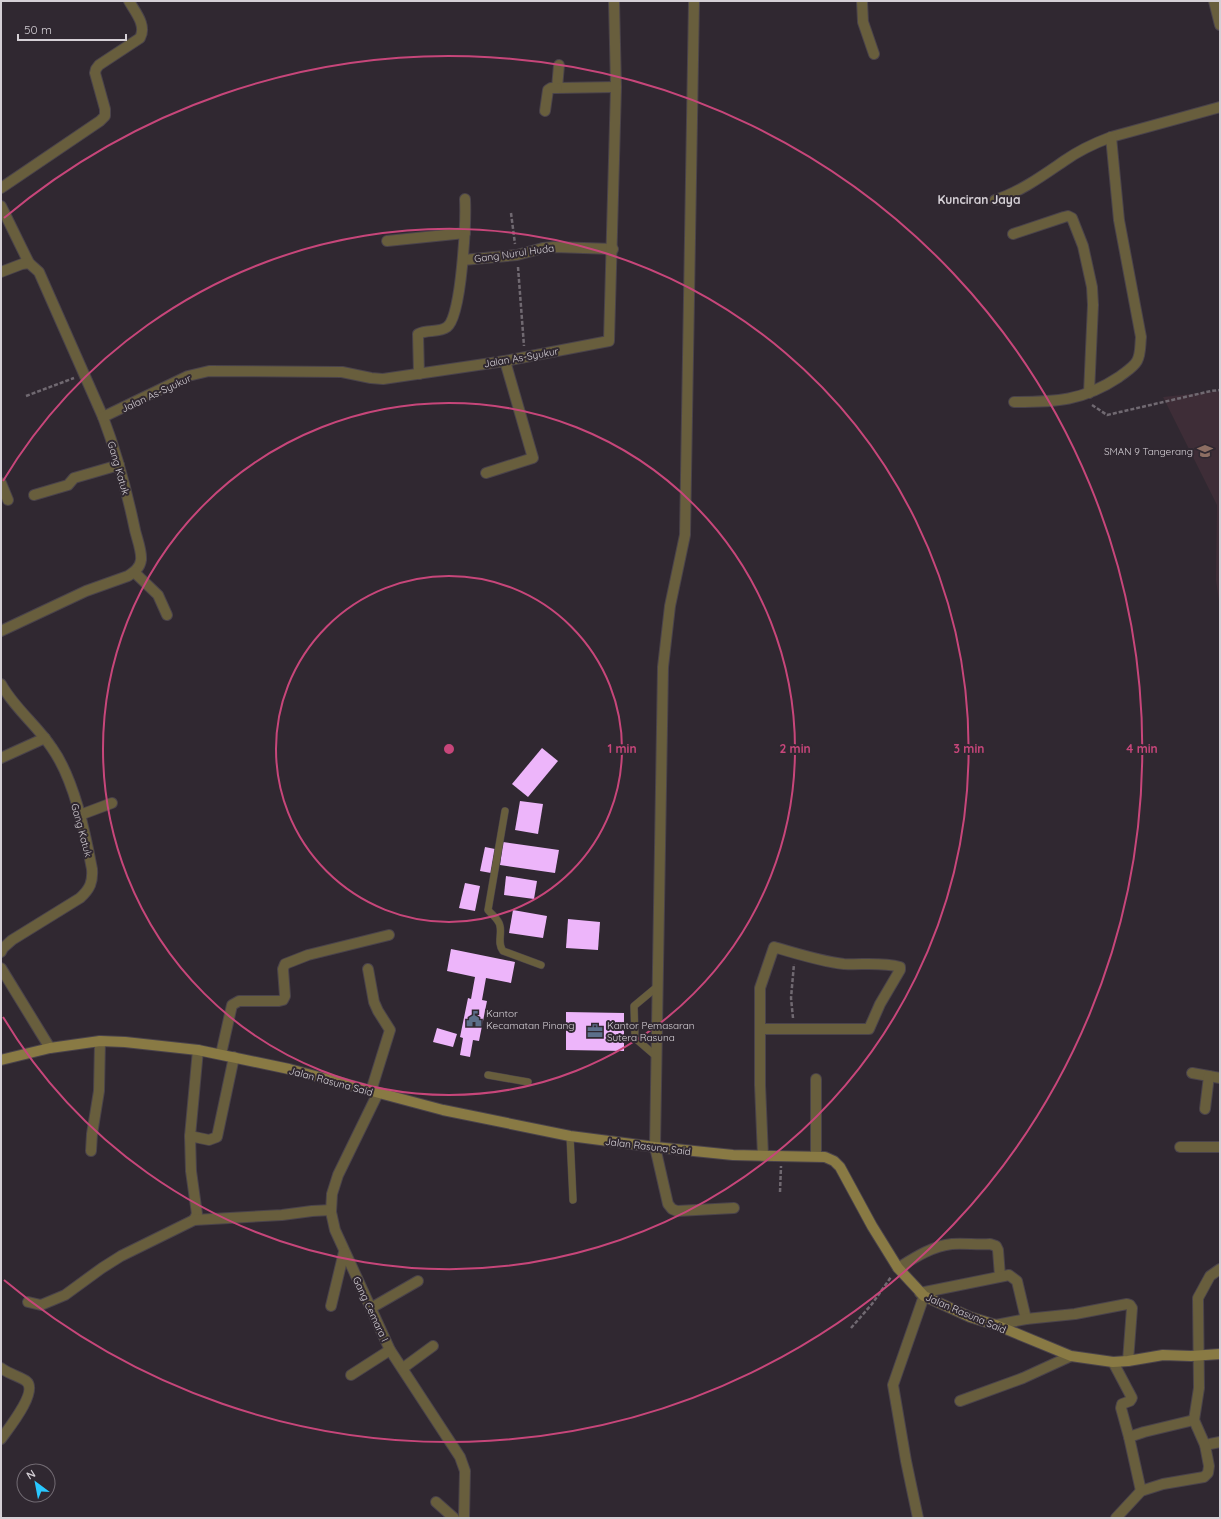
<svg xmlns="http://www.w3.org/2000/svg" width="1221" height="1519" font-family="Quicksand,sans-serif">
<rect width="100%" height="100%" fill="#302831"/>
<!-- education -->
<polygon fill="#3e2d37" points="1220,391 1220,609 1216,580 1217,505 1163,397"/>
<!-- building -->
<g fill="#edb5fa">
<polygon points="542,748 558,761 528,797 512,784"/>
<polygon points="520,801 543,804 538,834 515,830"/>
<polygon points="503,842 559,850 555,873 500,865"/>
<polygon points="485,847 495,849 491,873 480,871"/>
<polygon points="506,876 537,881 534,899 504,895"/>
<polygon points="465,883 480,886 475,911 459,908"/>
<polygon points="513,910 547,916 543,938 509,933"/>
<polygon points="568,919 600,922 598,950 566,948"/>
<polygon points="451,949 515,962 511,983 486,978 482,1000 487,1001 479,1041 473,1040 470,1057 460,1055 463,1038 460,1037 468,998 471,999 475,977 447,971"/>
<polygon points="566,1012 624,1013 624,1051 566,1050"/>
<polygon points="437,1028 457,1034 453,1047 433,1042"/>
</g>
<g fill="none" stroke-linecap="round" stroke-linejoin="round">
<defs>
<g id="service">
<path d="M 505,811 L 488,910 C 492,915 499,919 500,926 C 502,935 497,943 503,951 L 541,965"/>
<polyline points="657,1057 635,1038 634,1006 658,986"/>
<polyline points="488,1075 528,1082"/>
<polyline points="570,1136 573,1200"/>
</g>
<g id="minor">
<polyline points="694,1 685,535 670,606 663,667 655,1147 668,1204 672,1209 677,1211 734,1208"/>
<polyline points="862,1 863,22 874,54"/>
<polyline points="1214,1 1220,25"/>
<polyline points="559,65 557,88 616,87"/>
<polyline points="545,111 548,90 551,88 557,88"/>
<path d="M 1,188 L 100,121 L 105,116 L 105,109 L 95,73 L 96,69 L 99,65 L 140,38 C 147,25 135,12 129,1"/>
<path d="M 995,200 C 1020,192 1042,176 1064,161 C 1078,151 1095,143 1111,137 L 1220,107"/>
<polyline points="1,206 29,263"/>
<polyline points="1013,234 1064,217 1068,216 1072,218 1083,246 1092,287 1093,305 1089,393"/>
<polyline points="387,241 465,233"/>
<polyline points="463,260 517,255 543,248 554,247 613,249"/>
<path d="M 1,272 L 22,264 L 29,263 L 39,272 L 103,417 C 117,454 127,492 135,530 C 137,539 142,551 141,560 C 140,568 134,572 128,576 L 86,591 L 1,631"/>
<path d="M 419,374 L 418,334 C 427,329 439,333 447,327 C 462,317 466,219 465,199"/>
<path d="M 1014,402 C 1056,402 1083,401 1119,377 C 1125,372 1133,368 1137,361 C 1141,354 1140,345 1141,337 L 1119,220 L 1111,137"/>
<polyline points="103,417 188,376 209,371 342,372 371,378 383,379 505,361 609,341 616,87 614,1"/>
<polyline points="486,473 533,458 505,361"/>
<polyline points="1,483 8,500"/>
<polyline points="34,495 68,485 74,478 119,465"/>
<polyline points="134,572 158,595 167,615"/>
<path d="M 1,684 C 14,708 37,725 52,748 C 74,779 85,832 92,869 C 93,882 90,889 80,898 L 12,940 L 3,948 L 1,952"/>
<polyline points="1,758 45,738"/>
<polyline points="80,815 112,803"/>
<polyline points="1,968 50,1048"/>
<polyline points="368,969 374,1002 378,1011 390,1030 371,1091"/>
<path d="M 760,1029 L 869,1029 L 880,1004 L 900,970 L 900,967 C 882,962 862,965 844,964 C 823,962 794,953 774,947 L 760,988 L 760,1085 L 763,1156"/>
<polyline points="221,1054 232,1005 239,1001 279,1001 283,1000 285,996 283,969 285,964 308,955 389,935"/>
<polyline points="1192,1073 1220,1078"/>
<polyline points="816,1079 816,1156"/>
<polyline points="378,1093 338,1175 332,1194 331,1212 335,1230 390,1350 460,1457 465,1471 464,1518"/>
<polyline points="1205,1109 1209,1076"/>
<polyline points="190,1136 198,1050"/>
<polyline points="1180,1147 1220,1147"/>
<polyline points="91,1151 92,1134 99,1091 100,1041"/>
<polyline points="194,1220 197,1214 191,1171 190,1136 209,1140 217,1137 234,1057"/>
<path d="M 898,1268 C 914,1258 932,1246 952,1244 C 965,1243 977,1245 990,1244 L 996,1246 L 998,1250 L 1000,1276"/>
<polyline points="920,1293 1009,1275 1017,1281 1026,1319"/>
<polyline points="28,1302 41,1305 65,1295 102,1268 121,1256 194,1220 282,1215 312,1211 331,1210"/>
<polyline points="331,1306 344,1252"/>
<polyline points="371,1308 418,1281"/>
<polyline points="996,1325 1026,1319 1075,1314 1127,1304 1130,1305 1132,1308 1128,1361"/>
<polyline points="1113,1362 1132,1398 1130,1401 1122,1404 1121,1408 1129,1437"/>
<path d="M 1,1368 C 9,1374 21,1377 26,1381 C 39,1391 8,1429 1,1439"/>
<polyline points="403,1368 433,1346"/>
<polyline points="351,1375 390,1350"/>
<polyline points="960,1401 1023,1378 1071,1356"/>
<polyline points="1205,1445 1220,1442"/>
<polyline points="1141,1491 1129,1437 1144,1432 1194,1420"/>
<polyline points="436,1502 454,1518"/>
<polyline points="918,1518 906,1461 893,1385 924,1296"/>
<polyline points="1116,1518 1141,1491 1163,1484 1204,1477 1208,1473 1209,1466 1205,1445 1194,1420 1199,1388 1198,1298 1210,1276 1220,1269"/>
</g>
<polyline id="secondary" points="1,1060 50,1048 100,1041 125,1042 198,1050 289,1069 443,1110 570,1136 655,1147 733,1155 825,1157 834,1161 840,1167 872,1226 898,1268 924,1296 970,1317 996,1325 1071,1356 1113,1362 1128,1361 1163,1355 1191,1356 1220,1354"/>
</defs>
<!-- service casing -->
<use href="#service" stroke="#4a434b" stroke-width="8"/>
<!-- minor casing -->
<use href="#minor" stroke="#4a434b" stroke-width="12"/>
<!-- secondary casing -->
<use href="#secondary" stroke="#4a434b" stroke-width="12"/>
<!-- path -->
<g stroke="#706971" stroke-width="2.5" stroke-dasharray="4 2" stroke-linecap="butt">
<polyline points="511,213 515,244"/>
<polyline points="518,267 524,346"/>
<polyline points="26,396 74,378"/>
<polyline points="1092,405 1107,415 1211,391 1220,390"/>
<polyline points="793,1018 791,998 794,964"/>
<polyline points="780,1192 781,1166"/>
<polyline points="851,1328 872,1304 891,1277"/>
</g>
<!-- service -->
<use href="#service" stroke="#685e3d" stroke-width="7"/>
<!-- minor -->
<use href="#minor" stroke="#685e3d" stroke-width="10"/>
<!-- secondary -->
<use href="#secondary" stroke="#897a44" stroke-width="10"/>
</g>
<!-- distance rings -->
<g fill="none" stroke="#c7467a" stroke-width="2">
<circle cx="449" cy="749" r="173"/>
<circle cx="449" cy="749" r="346"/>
<path d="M3 481A520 520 0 1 1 3 1017"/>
<path d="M4 218A693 693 0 1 1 4 1280"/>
</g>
<!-- icons -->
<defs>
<symbol id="school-bare" viewBox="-9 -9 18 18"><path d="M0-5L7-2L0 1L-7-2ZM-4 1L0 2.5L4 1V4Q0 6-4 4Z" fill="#8d6e63" stroke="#302831" stroke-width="2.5" paint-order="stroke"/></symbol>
<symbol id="civic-bare" viewBox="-9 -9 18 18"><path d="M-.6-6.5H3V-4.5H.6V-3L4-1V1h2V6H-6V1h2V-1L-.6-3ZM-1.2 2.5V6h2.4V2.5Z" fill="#5c6f8a" stroke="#302831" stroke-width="2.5" paint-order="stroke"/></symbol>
<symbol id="office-bare" viewBox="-9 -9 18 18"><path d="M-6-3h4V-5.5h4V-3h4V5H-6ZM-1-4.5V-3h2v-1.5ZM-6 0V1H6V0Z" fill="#5c6f8a" stroke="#302831" stroke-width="2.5" paint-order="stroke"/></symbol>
</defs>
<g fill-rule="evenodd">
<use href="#school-bare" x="1194" y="440" width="22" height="22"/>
<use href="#civic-bare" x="463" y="1008" width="22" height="22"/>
<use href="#office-bare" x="584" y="1020" width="22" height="22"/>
</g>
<g text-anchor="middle" stroke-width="4" stroke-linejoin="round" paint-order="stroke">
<!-- street labels -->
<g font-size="10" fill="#d5d0d6" stroke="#302831">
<text transform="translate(514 253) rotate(-8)" y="4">Gang Nurul Huda</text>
<text transform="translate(521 357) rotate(-10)" y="4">Jalan As-Syukur</text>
<text transform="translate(156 393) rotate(-25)" y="4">Jalan As-Syukur</text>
<text transform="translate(119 468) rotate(74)" y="4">Gang Katuk</text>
<text transform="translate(82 830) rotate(75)" y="4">Gang Katuk</text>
<text transform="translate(331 1081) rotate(15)" y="4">Jalan Rasuna Said</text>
<text transform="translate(648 1146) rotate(7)" y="4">Jalan Rasuna Said</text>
<text transform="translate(371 1309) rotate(65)" y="4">Gang Cemara I</text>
<text transform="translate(966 1313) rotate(23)" y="4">Jalan Rasuna Said</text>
</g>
<!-- poi labels -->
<g font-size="10" fill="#d5d0d6" stroke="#302831" text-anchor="start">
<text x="1193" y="455" text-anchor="end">SMAN 9 Tangerang</text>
<text x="486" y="1017">Kantor<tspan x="486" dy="12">Kecamatan Pinang</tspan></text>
<text x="607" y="1029">Kantor Pemasaran<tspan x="607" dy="12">Sutera Rasuna</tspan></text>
</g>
<!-- quarter labels -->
<g font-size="12" font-weight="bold" fill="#d5d0d6" stroke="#302831">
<text x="979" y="204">Kunciran Jaya</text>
</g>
</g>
<circle cx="449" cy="749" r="6" fill="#c7467a" stroke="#302831" stroke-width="2"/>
<g font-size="12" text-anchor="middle" font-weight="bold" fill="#c7467a" stroke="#302831" stroke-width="4" stroke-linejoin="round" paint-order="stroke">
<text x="622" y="753">1 min</text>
<text x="795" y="753">2 min</text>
<text x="969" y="753">3 min</text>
<text x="1142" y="753">4 min</text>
</g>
<!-- border -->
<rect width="1221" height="1519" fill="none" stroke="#d5d0d6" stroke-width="4"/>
<!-- north arrow -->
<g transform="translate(36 1483) rotate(328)"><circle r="19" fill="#302831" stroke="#726b73"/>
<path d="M0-3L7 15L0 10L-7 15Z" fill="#29c8ff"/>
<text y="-6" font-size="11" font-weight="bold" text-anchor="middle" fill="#d5d0d6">N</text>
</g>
<!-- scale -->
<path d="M18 34v6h108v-6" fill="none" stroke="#d5d0d6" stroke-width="2"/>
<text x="24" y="34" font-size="12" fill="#d5d0d6" stroke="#302831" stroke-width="3" paint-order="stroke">50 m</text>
</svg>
